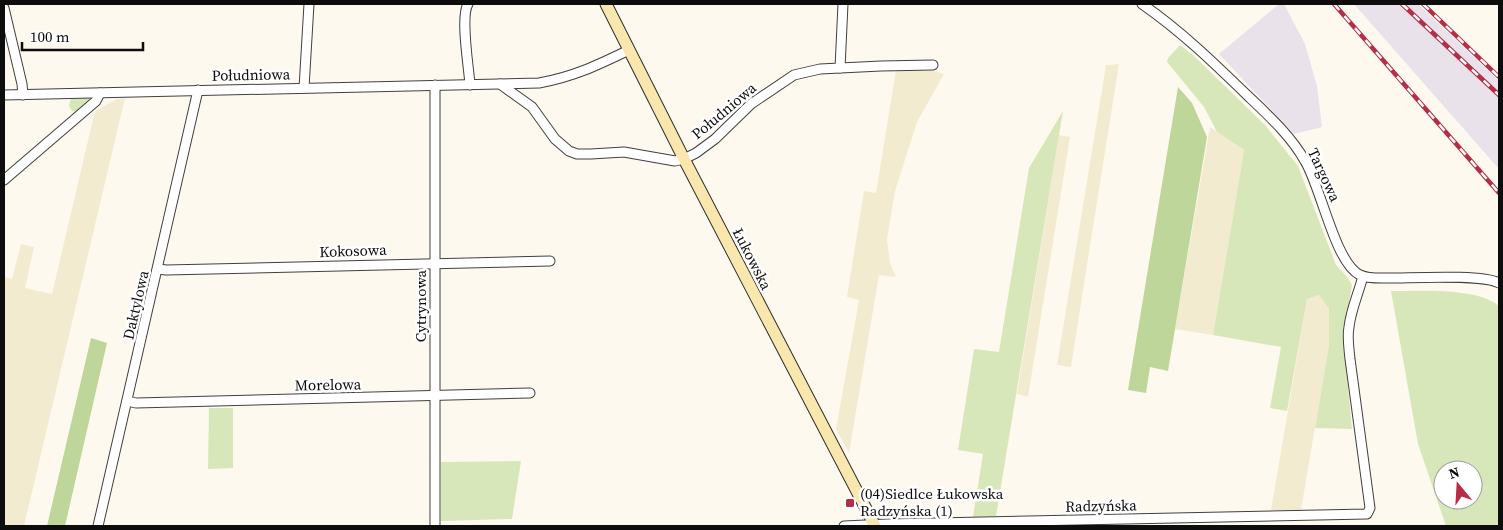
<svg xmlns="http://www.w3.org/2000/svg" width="1503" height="530" font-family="'Source Serif 4',serif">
<rect width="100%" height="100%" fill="#fef9ee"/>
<!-- industrial -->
<g fill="#e9e2eb">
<polygon points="1279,4 1284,4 1305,44 1317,86 1322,127 1294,134 1219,54"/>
<polygon points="1354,4 1418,4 1499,81 1499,169"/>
</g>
<!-- farmland -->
<g fill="#f3ebd0">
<polygon points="1119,64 1090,246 1071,367 1057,365 1106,65"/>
<polygon points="896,70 934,71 944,74 917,122 895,191 887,239 890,263 896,277 879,275 849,453 836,429 859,300 847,297 864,191 876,193"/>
<polygon points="125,98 24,526 4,526 4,277 12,279 21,244 34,247 25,288 52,294 94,115 97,110 117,99"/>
<polygon points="1210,127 1244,150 1213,335 1175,329"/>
<polygon points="1059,135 1070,137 1028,397 1017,394"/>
<polygon points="1319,295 1329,309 1329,344 1301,510 1271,510 1307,299"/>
</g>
<!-- green -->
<g fill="#d7e7ba" fill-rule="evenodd">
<polygon points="1180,45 1192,54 1265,125 1298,166 1336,265 1348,278 1352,285 1343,337 1352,429 1315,428 1329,344 1329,309 1319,295 1307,299 1287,411 1270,408 1281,347 1213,335 1244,150 1217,132 1204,107 1167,62 1168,58"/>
<polygon points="71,97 88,97 91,100 76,112 72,111 69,106"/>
<polygon points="1063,111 996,516 973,517 983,454 958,450 974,349 999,352 1029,168"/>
<path d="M 1391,291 C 1419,291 1477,287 1499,306 L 1499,526 L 1446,526 L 1418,444 ZM 1443,470 L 1473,470 L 1473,500 L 1443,500 Z"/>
<polygon points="209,408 233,408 233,468 208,469"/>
<polygon points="521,461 512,519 441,521 441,462"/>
</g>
<!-- forest -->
<g fill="#bed69a">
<polygon points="1178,87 1192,103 1207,137 1168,371 1150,367 1146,393 1128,390"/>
<polygon points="91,338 107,343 65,526 47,526"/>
</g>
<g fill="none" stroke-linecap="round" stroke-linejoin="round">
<defs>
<g id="minor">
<path d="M 468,4 C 460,17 469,68 470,85"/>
<path d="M 1142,4 C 1181,31 1214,63 1248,96 C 1268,115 1291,136 1305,161 C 1321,187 1335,263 1360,275 C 1368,279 1382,278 1390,278 C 1413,278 1482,274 1499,283"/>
<polyline points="4,8 22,84 23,95"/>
<polyline points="840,68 843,4"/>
<polyline points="500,84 532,107 555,139 569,151 577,154 591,154 624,152 675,161 684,159 696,153 715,139 751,104 794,75 820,69 881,66 933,65"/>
<polyline points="304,88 309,4"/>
<path d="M 4,95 L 539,83 C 573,77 598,65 629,50"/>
<polyline points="4,180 96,101 100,93"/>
<polyline points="158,269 166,270 550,261"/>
<polyline points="127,401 136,403 530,393"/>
<polyline points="98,526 198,90"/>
<polyline points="435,526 435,85"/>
<path d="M 844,526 L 887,524 L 1367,514 L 1370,508 L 1350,359 C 1349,349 1347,337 1349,327 C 1351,309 1359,292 1363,276"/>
</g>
<polyline id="secondary" points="606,4 684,159 875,526"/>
</defs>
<!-- minor casing -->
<use href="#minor" stroke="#404040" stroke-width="11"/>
<!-- secondary casing -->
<use href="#secondary" stroke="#2f2f2f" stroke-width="13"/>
<!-- minor -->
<use href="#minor" stroke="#fff" stroke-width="9"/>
<!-- secondary -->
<use href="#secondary" stroke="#fae7ad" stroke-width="11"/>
<defs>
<g id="rail">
<polyline points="1334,4 1499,193"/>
<polyline points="1402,4 1499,95"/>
<polyline points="1423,4 1499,77"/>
</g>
</defs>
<!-- rail casing -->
<use href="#rail" stroke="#b62d47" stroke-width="4.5"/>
<!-- rail -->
<use href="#rail" stroke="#fff" stroke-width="2.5" stroke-dasharray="8" stroke-linecap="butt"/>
</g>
<!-- markers -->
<rect fill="#b62d47" stroke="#fff" stroke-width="2" x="845" y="498" width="10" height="10" rx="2.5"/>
<g text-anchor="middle" stroke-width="5" stroke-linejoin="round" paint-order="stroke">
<!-- street labels -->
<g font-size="15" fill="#0d0d0d" stroke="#fff">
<text transform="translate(251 75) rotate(-1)" y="5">Południowa</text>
<text transform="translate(724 111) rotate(-40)" y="5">Południowa</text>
<text transform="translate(1324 175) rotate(65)" y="5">Targowa</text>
<text transform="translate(353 251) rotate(-2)" y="5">Kokosowa</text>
<text transform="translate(752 259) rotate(63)" y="5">Łukowska</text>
<text transform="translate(136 305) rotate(-77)" y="5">Daktylowa</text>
<text transform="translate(421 306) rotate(-90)" y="5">Cytrynowa</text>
<text transform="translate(328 385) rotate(-1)" y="5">Morelowa</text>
<text transform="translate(1101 506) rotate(-1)" y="5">Radzyńska</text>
</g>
<!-- poi labels -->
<g font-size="15" fill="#0d0d0d" stroke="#fff" text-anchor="start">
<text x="860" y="499">(04)Siedlce Łukowska<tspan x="860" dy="17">Radzyńska (1)</tspan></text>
</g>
</g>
<!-- border -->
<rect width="1503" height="530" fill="none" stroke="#0d0d0d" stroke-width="10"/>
<!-- north arrow -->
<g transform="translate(1458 485) rotate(342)"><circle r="24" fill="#ffffff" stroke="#9e9e9e"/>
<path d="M0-4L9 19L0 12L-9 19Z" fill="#b62d47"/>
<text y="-8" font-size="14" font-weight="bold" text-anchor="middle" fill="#0d0d0d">N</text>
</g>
<!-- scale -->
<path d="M22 42v8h121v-8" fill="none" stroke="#0d0d0d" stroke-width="2.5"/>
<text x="30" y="42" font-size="15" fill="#0d0d0d" stroke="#ffffff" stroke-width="4" paint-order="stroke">100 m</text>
</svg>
